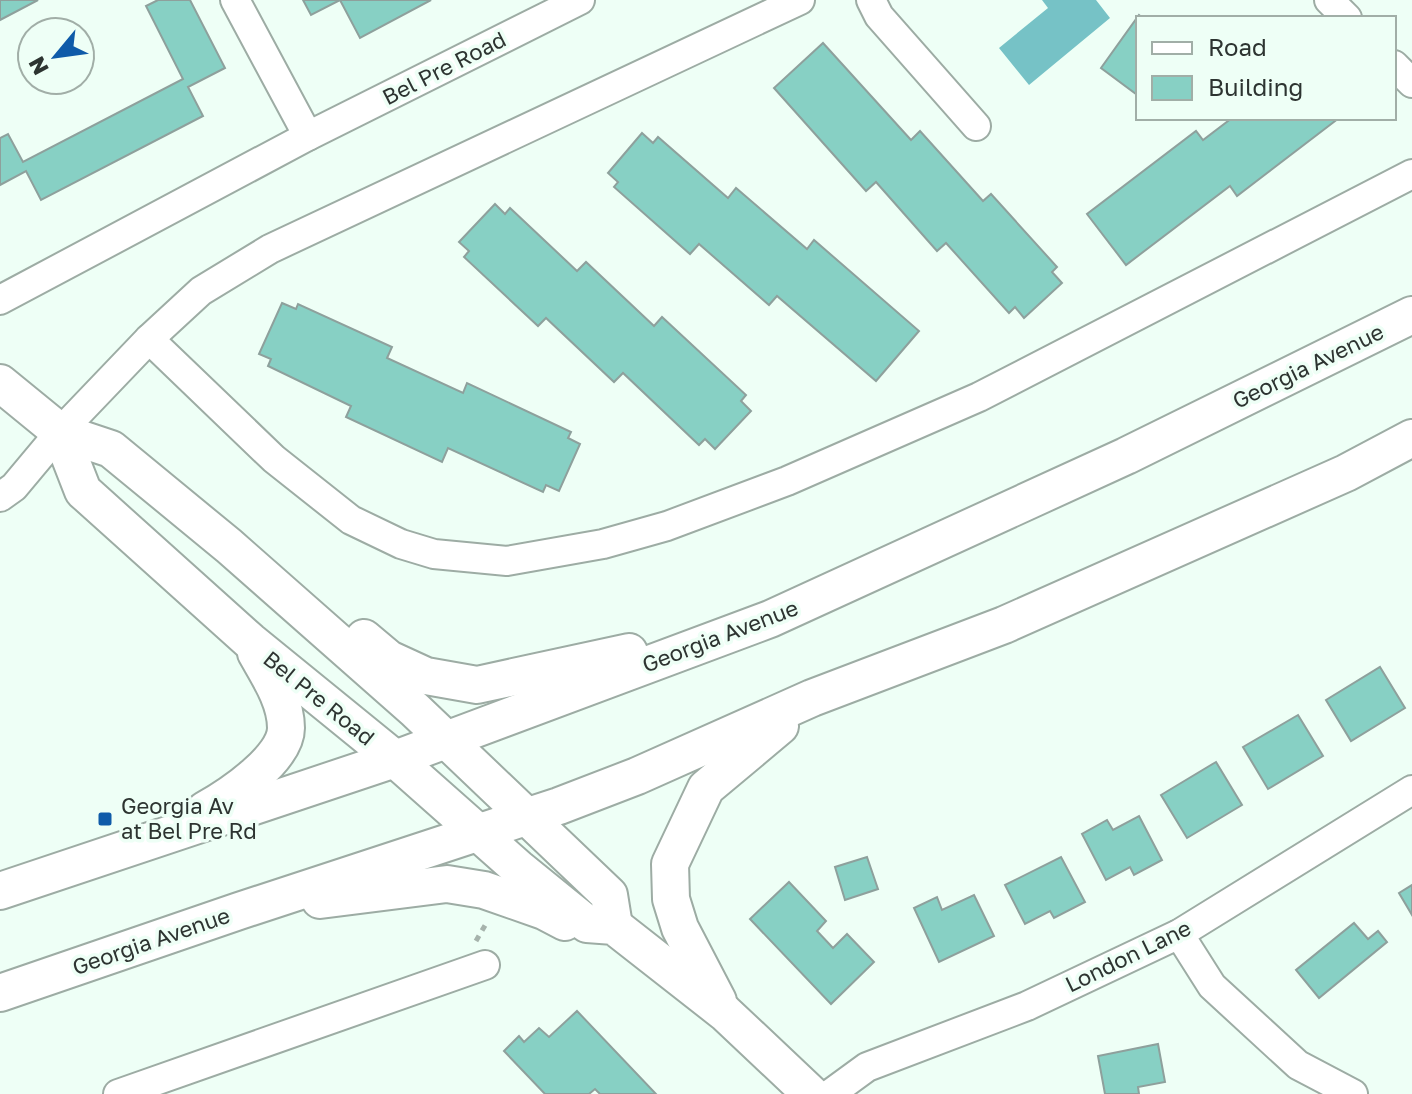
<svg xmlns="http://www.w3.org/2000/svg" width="1412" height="1094" font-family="'Golos Text',sans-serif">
<rect width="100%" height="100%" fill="#eefff6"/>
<!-- water -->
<polygon fill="#76c2c6" points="1042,0 1096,0 1110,18 1029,85 999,48 1048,8"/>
<!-- building -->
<g fill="#87d0c4" stroke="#8ea09c" stroke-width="2">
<polygon points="0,0 38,0 0,20"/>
<polygon points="158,0 190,0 225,68 188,87 203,116 41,200 26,171 0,185 0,138 8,134 23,162 183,79 146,6"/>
<polygon points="303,0 431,0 360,38 340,0 311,15"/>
<polygon points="1139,15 1143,18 1138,18 1136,94 1101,68"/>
<polygon points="823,43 911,140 920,131 983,201 991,194 1057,267 1052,272 1062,283 1024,318 1015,307 1009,313 946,243 937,251 876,182 866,191 774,88"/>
<polygon points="1232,118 1339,118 1237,196 1230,186 1126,265 1087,214 1196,131 1203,140"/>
<polygon points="642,133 653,143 658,137 728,198 736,188 807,249 814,240 919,331 876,381 777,296 769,305 699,244 690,254 614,187 618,182 608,173"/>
<polygon points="495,204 505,214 510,208 577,271 586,262 654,326 662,317 746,395 741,401 751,411 715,449 705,439 699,445 623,373 614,382 546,318 538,326 464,257 469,251 459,242"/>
<polygon points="282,303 296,309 298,304 392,347 387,358 463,393 467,383 571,432 568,438 580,444 559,491 546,485 543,492 448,448 442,462 346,417 351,406 268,366 271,359 259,354"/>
<polygon points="1380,667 1405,708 1351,741 1326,700"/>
<polygon points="1298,715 1323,756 1268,789 1243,747"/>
<polygon points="1216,762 1242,805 1187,838 1161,795"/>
<polygon points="1139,816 1162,860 1134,875 1130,867 1106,880 1082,834 1107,820 1113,830"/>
<polygon points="867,857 878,889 845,900 835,867"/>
<polygon points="1061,857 1085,902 1054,918 1050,911 1025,924 1005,885"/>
<polygon points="789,882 826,921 817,931 833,948 847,934 874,962 831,1004 750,919"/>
<polygon points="1412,885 1412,915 1399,893"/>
<polygon points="974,895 994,936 939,962 914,908 937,897 942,910"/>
<polygon points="1354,923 1368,939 1378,931 1387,942 1319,998 1296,970"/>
<polygon points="577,1011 656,1094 600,1094 595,1089 589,1094 545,1094 504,1051 519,1036 524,1042 539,1028 549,1037"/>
<polygon points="1158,1044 1165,1082 1138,1087 1139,1094 1105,1094 1098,1056"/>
</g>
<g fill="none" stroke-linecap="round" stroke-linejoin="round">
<defs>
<g id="minor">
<polyline points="235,0 308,136"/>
<polyline points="871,0 879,16 976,126"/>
<polyline points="1329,0 1347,18"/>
<polyline points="1394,65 1412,83"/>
<polyline points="0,300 308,136 580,0"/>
<polyline points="149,339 274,459 351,520 401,544 434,554 507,561 603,544 667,526 787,481 979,397 1412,174"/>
<polyline points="0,497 14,487 60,432 149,339 201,291 270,249 800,0"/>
<polyline points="1179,934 1212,986 1298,1065 1353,1094"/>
<polyline points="118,1094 485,965"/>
<polyline points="830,1094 867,1067 1027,1006 1179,934 1412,790"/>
</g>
<g id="major">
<polyline points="0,383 60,432 111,449 229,546 415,710 609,895 614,926"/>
<polyline points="60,432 83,491 250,641 395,759 518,868 587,924 614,926 725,1013 811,1094"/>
<polyline points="364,638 389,659 426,676 477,685 629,652"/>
<path d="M 205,810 C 230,796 286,759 286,728 C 286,701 269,676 256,653"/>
<polyline points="0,891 395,759 770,619 1126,456 1412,315"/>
<polyline points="320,900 447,884 484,890 544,911 565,922"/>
<polyline points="0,993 239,911 559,806 637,776 812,698 1004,625 1346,473 1412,438"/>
<polyline points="718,1001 680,928 671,899 670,864 706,788 780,726"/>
</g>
</defs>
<!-- minor casing -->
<use href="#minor" stroke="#9daca4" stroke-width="32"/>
<!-- major casing -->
<use href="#major" stroke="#9daca4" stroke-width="40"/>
<!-- path -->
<polyline stroke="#a6b3ac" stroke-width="5" stroke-dasharray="6 6" stroke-linecap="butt" points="476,941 487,922"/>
<!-- minor -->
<use href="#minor" stroke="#fff" stroke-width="28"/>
<!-- major -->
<use href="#major" stroke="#fff" stroke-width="36"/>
</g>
<!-- markers -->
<rect fill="#0f5ba9" stroke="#eefff6" stroke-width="3" x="97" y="811" width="16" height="16" rx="4"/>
<g text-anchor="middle" stroke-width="7" stroke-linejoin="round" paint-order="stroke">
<!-- street labels -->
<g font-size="22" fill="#2d3431" stroke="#eefff6">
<text transform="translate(444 68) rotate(-27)" y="8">Bel Pre Road</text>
<text transform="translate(1308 366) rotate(-26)" y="8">Georgia Avenue</text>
<text transform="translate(720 636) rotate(-21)" y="8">Georgia Avenue</text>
<text transform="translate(319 698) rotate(39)" y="8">Bel Pre Road</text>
<text transform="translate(151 941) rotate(-19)" y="8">Georgia Avenue</text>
<text transform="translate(1128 956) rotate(-26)" y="8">London Lane</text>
</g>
<!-- poi labels -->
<g font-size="22" fill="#2d3431" stroke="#eefff6" text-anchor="start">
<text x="121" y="814">Georgia Av<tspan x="121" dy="25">at Bel Pre Rd</tspan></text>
</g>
</g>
<!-- legend -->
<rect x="1136" y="16" width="260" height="104" fill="#eefff6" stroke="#a1aea7" stroke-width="2"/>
<rect x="1152" y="42" width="40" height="12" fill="#ffffff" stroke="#a1aea7" stroke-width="2"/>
<text x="1208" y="56" font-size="24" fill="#2d3431">Road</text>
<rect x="1152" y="76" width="40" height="24" fill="#87d0c4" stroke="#a1aea7" stroke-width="2"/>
<text x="1208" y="96" font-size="24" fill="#2d3431">Building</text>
<!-- north arrow -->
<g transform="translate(56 56) rotate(241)"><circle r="38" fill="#eefff6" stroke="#a1aea7" stroke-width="2"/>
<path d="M0-6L14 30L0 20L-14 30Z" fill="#0f5ba9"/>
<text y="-12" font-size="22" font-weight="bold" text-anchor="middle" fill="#2d3431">N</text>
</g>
</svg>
